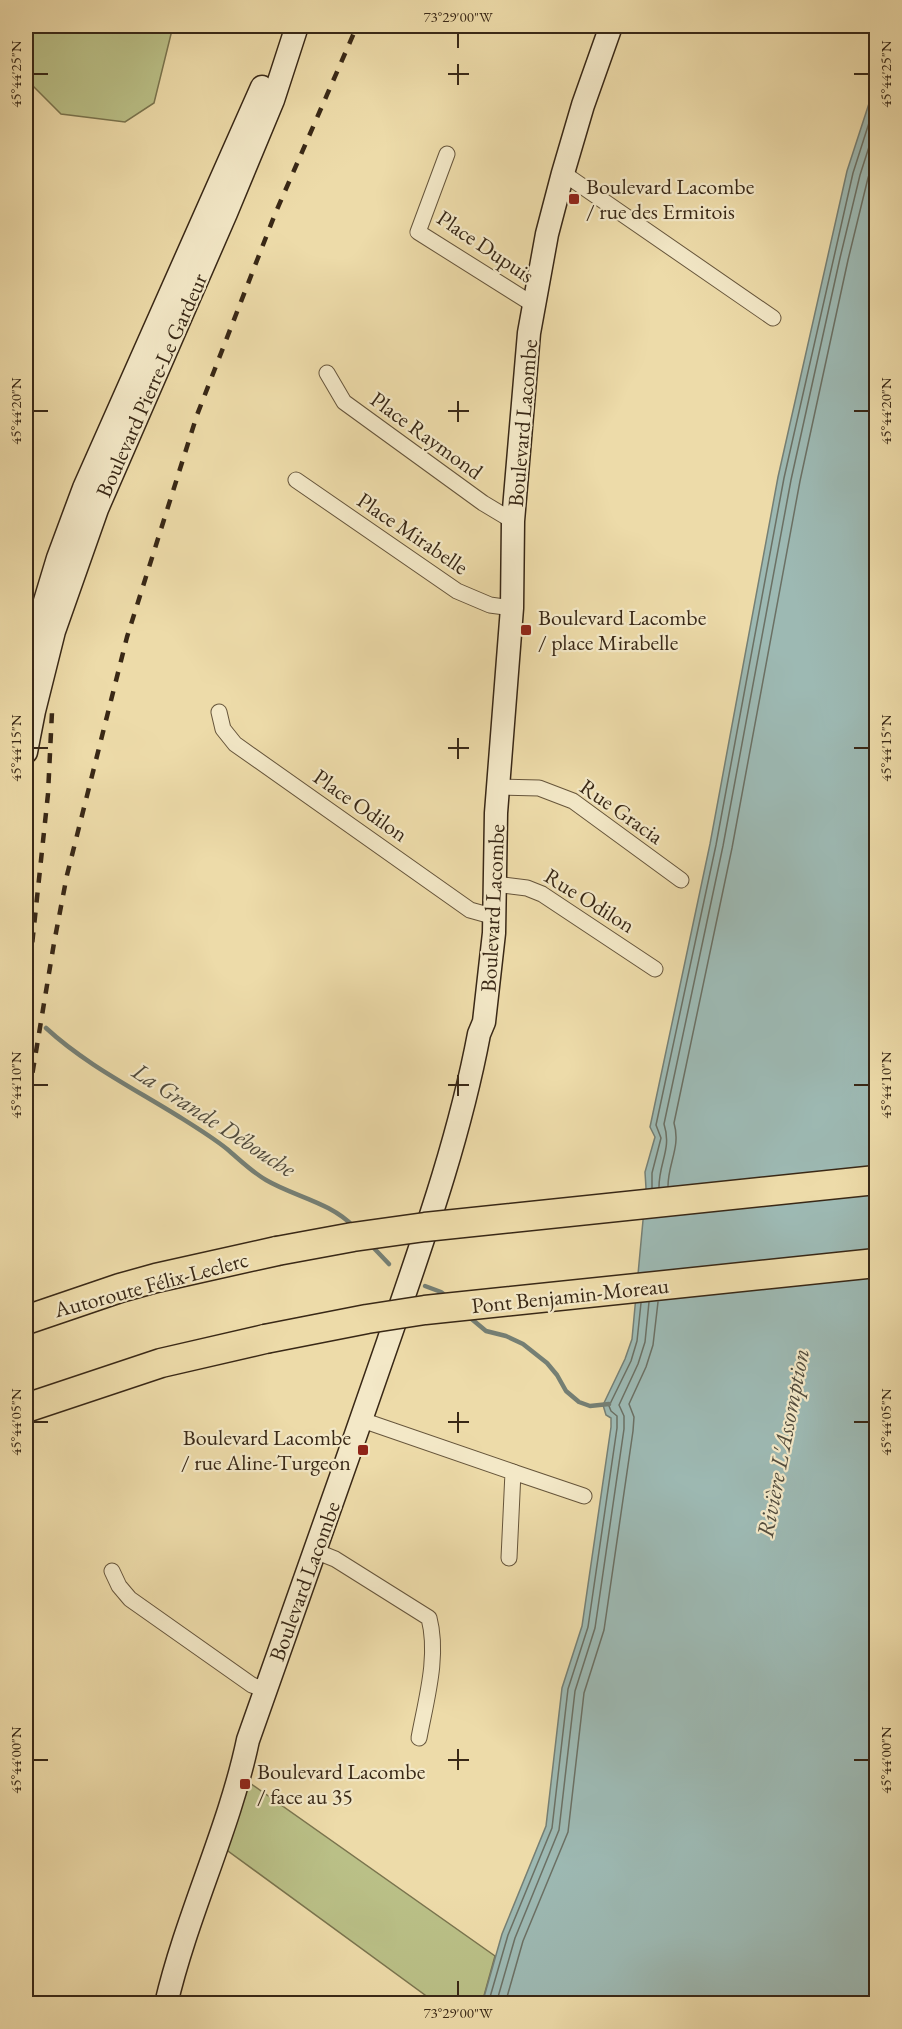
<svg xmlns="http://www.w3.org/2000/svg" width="902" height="2029" font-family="'EB Garamond',serif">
<rect width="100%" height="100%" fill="#eddba9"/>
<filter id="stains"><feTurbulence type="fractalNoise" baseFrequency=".00333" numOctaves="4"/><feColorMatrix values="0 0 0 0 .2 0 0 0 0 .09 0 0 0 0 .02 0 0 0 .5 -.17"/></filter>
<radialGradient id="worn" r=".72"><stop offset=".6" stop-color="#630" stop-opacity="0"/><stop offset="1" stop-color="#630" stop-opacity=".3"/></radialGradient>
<!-- green -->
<g fill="#bac087" stroke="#7a744e" stroke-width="1.5">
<polygon points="26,26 173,26 154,103 125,122 61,114 26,79"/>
<polygon points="240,1776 495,1956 482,2003 436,2003 217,1843"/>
</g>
<!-- water -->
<polygon fill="#9db9b3" stroke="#757f74" stroke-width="1.5" points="876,82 876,1999 875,2004 482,2004 502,1934 546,1826 562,1688 582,1626 611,1427 611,1418 606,1415 603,1405 625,1359 632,1339 646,1188 645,1172 655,1137 650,1127 710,844 778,477 847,171"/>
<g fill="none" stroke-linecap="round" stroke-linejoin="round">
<!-- shore -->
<g stroke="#6b7064" stroke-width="1.5">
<path d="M 668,1186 C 668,1163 681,1147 674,1123 L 732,848 L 800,481 L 848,260 L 868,178 L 876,153"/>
<path d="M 659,1187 C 659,1162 672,1149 664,1124 L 723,846 L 791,480 L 840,258 L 860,175 L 876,125"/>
<polyline points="652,1188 652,1173 661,1138 656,1125 716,845 784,478 853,173 876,101"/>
<polyline points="488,2004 508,1935 552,1828 568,1689 588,1627 617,1428 617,1416 611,1411 609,1406 631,1361 637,1341 641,1303"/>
<polyline points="496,2004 515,1938 559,1830 575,1691 595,1628 624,1429 624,1416 619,1405 638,1364 645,1342 649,1302"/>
<polyline points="505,2004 523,1941 568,1832 584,1693 604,1630 633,1431 634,1417 629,1404 646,1367 653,1345 658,1302"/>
</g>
<!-- stream -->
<g stroke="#757f74" stroke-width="4.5">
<path d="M 46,1028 C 85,1064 133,1088 178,1116 C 194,1126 212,1137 227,1149 C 240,1160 252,1172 266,1180 C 295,1197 330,1202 354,1227"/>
<polyline points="370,1244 389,1264"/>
<polyline points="425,1286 441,1292 446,1296"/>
<polyline points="468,1316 486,1331 506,1336 523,1344 547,1363 557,1375 566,1391 579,1402 590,1406 609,1404"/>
</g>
<defs>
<g id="street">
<polyline points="447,154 418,232 534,305"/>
<polyline points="563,173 773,318"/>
<polyline points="327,373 344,402 483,503 513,521"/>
<polyline points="296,480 457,591 490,605 512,608"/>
<polyline points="219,712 223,729 235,744 470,910 495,917"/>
<polyline points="498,787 539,788 573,801 681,880"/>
<polyline points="495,884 527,888 542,894 655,969"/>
<polyline points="362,1420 513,1472 509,1558"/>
<polyline points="513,1472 584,1496"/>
<path d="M 315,1551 L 335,1559 L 429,1618 C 439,1656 426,1700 419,1738"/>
<polyline points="112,1571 119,1586 130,1599 252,1685 265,1690"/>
</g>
<g id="secondary">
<polyline points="26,664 58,558 84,488 262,87"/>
<polyline points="26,752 34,711 54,631 97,509 226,213 273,100 297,26"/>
<path d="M 166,2004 C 187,1914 229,1830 248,1740 C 295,1608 342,1475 388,1342 C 423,1240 459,1140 479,1034 L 484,1022 L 494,933 L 496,813 L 512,608 L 513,521 L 529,333 L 547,234 L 563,173 L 583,105 L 611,26"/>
</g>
<g id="highway">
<polyline points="26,1320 120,1288 156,1278 277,1251"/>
<polyline points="26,1408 161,1363 265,1339"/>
</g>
</defs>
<!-- street casing -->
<use href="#street" stroke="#66553b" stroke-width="17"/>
<!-- secondary casing -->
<use href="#secondary" stroke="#392816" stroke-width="25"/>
<!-- highway casing -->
<use href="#highway" stroke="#392816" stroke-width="31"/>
<!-- street -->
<use href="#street" stroke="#f3e8c7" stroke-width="15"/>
<!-- secondary -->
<use href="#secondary" stroke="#f3e8c7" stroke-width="22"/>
<!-- highway -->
<use href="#highway" stroke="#eddba9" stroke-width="28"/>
<!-- rail -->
<g stroke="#392816" stroke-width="4.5" stroke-dasharray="10 10" stroke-linecap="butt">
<polyline points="26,1002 48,794 52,712"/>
<polyline points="26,1112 54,943 67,875 127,637 197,415 275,214 357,26"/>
</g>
<defs>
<g id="highway-bridge">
<polyline points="277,1251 353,1237 425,1227 876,1180"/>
<polyline points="265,1339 367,1319 425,1310 876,1263"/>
</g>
</defs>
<!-- highway-bridge casing -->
<use href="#highway-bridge" stroke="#392816" stroke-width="31" stroke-linecap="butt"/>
<!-- highway-bridge -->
<use href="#highway-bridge" stroke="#eddba9" stroke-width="28"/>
</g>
<!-- ticks -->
<path fill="none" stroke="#392816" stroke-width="2" d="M 458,33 L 458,48M 458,64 L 458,85M 33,74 L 48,74M 448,74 L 469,74M 854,74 L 869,74M 458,401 L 458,422M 33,411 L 48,411M 448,411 L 469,411M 854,411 L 869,411M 458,738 L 458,759M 33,748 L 48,748M 448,748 L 469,748M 854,748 L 869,748M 458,1075 L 458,1096M 33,1085 L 48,1085M 448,1085 L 469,1085M 854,1085 L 869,1085M 458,1412 L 458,1433M 33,1422 L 48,1422M 448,1422 L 469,1422M 854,1422 L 869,1422M 458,1749 L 458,1770M 33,1760 L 48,1760M 448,1760 L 469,1760M 854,1760 L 869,1760M 458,1981 L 458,1996"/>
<!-- markers -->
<g fill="#8f2418" stroke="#f3e8c7" stroke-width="2">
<rect x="568" y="193" width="12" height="12" rx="3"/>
<rect x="520" y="624" width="12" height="12" rx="3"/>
<rect x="357" y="1444" width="12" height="12" rx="3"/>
<rect x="239" y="1778" width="12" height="12" rx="3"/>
</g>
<g text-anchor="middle" stroke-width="4.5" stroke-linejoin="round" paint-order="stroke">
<!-- poi labels -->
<g font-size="22" fill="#392816" stroke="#f3e8c7" text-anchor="start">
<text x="586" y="194">Boulevard Lacombe<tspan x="586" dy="25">/ rue des Ermitois</tspan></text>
<text x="538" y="625">Boulevard Lacombe<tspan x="538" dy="25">/ place Mirabelle</tspan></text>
<text x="351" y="1445" text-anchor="end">Boulevard Lacombe<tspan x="351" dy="25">/ rue Aline-Turgeon</tspan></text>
<text x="257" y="1779">Boulevard Lacombe<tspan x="257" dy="25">/ face au 35</tspan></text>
</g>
<!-- street labels -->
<g font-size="22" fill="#392816" stroke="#f3e8c7">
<text transform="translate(486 246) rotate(34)" y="8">Place Dupuis</text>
<text transform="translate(151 385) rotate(-66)" y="8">Boulevard Pierre-Le Gardeur</text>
<text transform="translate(522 423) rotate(-85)" y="8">Boulevard Lacombe</text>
<text transform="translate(427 435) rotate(36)" y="8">Place Raymond</text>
<text transform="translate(413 533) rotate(34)" y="8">Place Mirabelle</text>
<text transform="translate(361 805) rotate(35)" y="8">Place Odilon</text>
<text transform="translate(622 811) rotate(35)" y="8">Rue Gracia</text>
<text transform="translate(590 900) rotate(32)" y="8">Rue Odilon</text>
<text transform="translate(492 908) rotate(-87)" y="8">Boulevard Lacombe</text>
<text transform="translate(151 1284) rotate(-15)" y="8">Autoroute Félix-Leclerc</text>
<text transform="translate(570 1295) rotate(-6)" y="8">Pont Benjamin-Moreau</text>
<text transform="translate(304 1581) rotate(-70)" y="8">Boulevard Lacombe</text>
</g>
<!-- water labels -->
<g font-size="24" font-style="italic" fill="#524c3d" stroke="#f3e8c7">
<text transform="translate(214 1120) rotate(33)" y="8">La Grande Débouche</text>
<text transform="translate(783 1443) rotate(-79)" y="8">Rivière L'Assomption</text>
</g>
</g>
<!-- margin -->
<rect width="902" height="2029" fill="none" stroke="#eddba9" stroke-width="66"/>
<rect x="33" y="33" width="836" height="1963" fill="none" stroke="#392816" stroke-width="2"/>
<g font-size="15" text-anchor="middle" fill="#392816">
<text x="458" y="22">73°29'00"W</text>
<text transform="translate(16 74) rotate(-90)" y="5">45°44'25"N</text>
<text transform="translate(886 74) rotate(-90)" y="5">45°44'25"N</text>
<text transform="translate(16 411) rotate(-90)" y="5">45°44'20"N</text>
<text transform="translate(886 411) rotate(-90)" y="5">45°44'20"N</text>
<text transform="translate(16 748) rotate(-90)" y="5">45°44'15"N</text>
<text transform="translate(886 748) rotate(-90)" y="5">45°44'15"N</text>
<text transform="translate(16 1085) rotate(-90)" y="5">45°44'10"N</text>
<text transform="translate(886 1085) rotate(-90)" y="5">45°44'10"N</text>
<text transform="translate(16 1422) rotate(-90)" y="5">45°44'05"N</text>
<text transform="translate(886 1422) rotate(-90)" y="5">45°44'05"N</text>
<text transform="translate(16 1760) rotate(-90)" y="5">45°44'00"N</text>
<text transform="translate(886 1760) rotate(-90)" y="5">45°44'00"N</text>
<text x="458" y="2018">73°29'00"W</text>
</g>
<rect width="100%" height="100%" filter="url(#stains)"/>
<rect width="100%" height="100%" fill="url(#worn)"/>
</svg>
